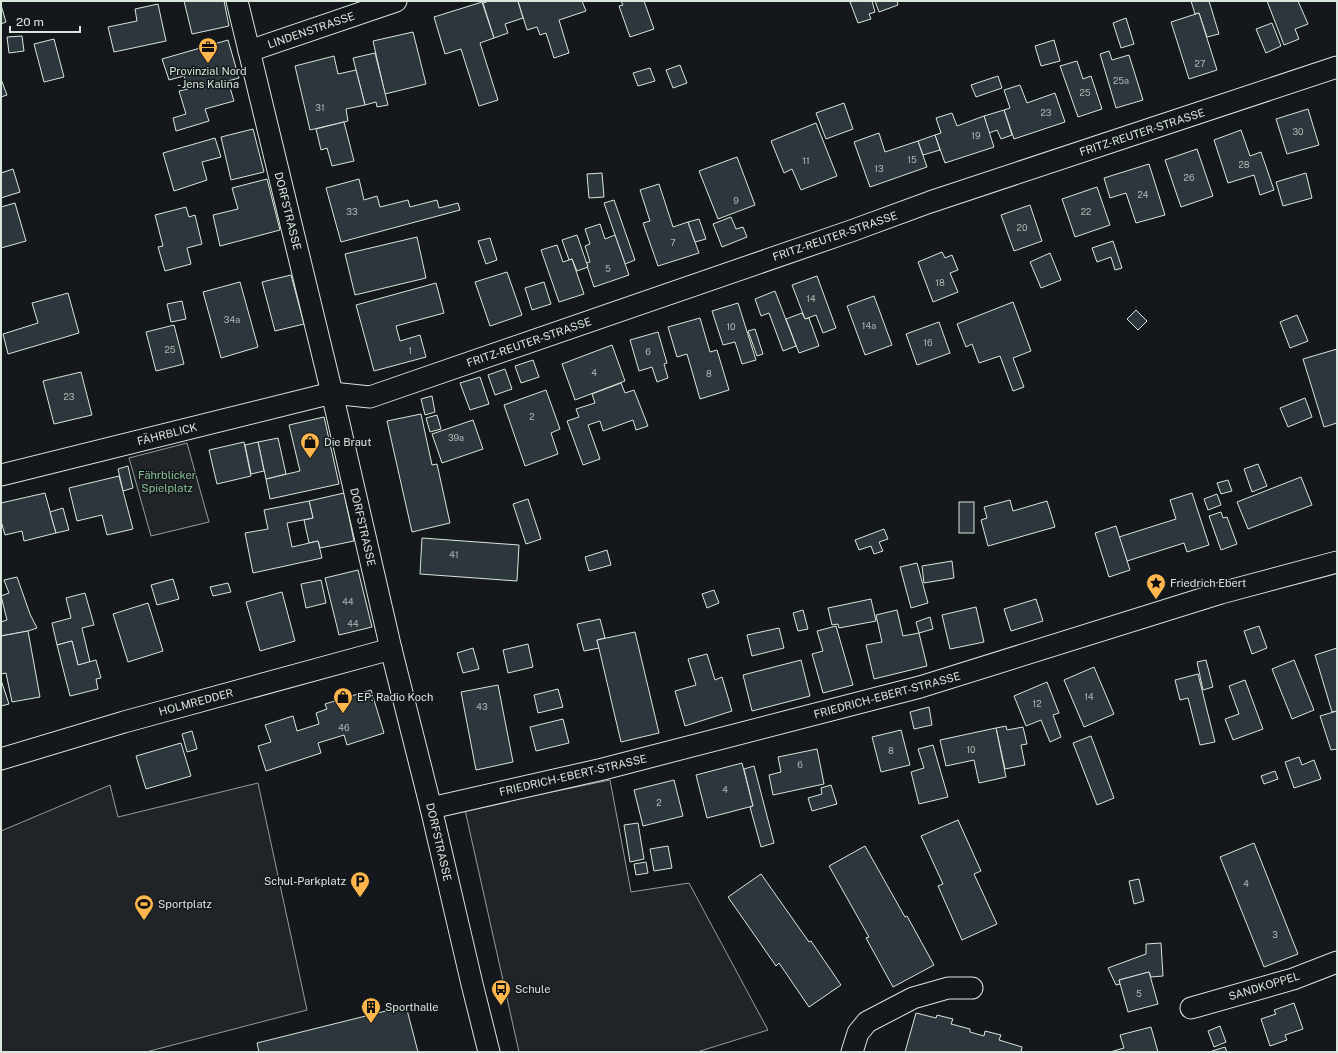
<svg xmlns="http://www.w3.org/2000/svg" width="1338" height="1053" font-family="'Public Sans',sans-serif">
<rect width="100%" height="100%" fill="#14181c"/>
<!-- green -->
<g fill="#202428" stroke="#939e99">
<polygon points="187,443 209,522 151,536 129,458"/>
<polygon points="610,780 631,892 689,883 768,1030 697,1052 519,1052 465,810"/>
<polygon points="258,783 307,1010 146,1052 1,1052 1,831 110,785 118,817"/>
</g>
<!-- building -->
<g fill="#2c363c" stroke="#d8e6dc">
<polygon points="184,1 224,1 229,26 192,34"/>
<polygon points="489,1 518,1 523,18 505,24 508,33 494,38 483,3"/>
<polygon points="518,1 582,1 586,11 559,20 569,53 554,58 546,33 540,35 537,27 527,30"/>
<polygon points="621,1 644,1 654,29 630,37 619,6 623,5"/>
<polygon points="854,1 872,1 875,12 869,14 871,19 858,23 850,2"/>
<polygon points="875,1 897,1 898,5 879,12"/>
<polygon points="1191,1 1209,1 1219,34 1207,37 1199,13 1195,14"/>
<polygon points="1267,1 1298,1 1308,24 1295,29 1299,39 1284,45"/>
<polygon points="482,2 494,38 480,43 498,100 479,106 461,49 445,54 434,17"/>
<polygon points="158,4 166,41 114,52 108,27 137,21 135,9"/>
<polygon points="1,5 6,22 1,24"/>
<polygon points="1199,13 1217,70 1189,79 1171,22"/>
<polygon points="1126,18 1134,44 1121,48 1113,23"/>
<polygon points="1272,23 1281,46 1266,53 1256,29"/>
<polygon points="413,32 426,84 385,94 373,41"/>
<polygon points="22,36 24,51 9,53 7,37"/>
<polygon points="54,39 64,77 44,82 34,44"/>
<polygon points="228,40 239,78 228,81 234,101 205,109 209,121 176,131 173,118 186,114 179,91 188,89 184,76 169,80 162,59"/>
<polygon points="1054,40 1060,61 1041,66 1035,46"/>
<polygon points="1109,51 1112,60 1129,55 1143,100 1116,108 1100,54"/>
<polygon points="375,53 388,105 377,107 376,102 365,105 353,58"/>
<polygon points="334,56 338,74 356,70 365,105 346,109 348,121 310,130 295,66"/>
<polygon points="1077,61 1083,79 1091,76 1102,109 1078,117 1060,66"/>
<polygon points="680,65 687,83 673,88 666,70"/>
<polygon points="650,68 655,81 638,86 633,73"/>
<polygon points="998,76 1002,88 976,97 971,85"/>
<polygon points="1,79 7,95 1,97"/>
<polygon points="1020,85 1027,103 1055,93 1065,122 1014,139 1004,110 1010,108 1004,90"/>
<polygon points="844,103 853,129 826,139 816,113"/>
<polygon points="1308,109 1319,145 1287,154 1276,119"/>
<polygon points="1004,110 1012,135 1001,139 997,130 989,133 984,116"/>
<polygon points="952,113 957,126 984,116 994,147 945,163 935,135 941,133 936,118"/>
<polygon points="344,122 354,161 332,166 327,148 321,150 316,129"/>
<polygon points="816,123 837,176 801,190 792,169 784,173 771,141"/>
<polygon points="253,129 264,172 231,180 221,137"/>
<polygon points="1241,130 1250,156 1261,152 1274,190 1260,195 1254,175 1228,183 1214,140"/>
<polygon points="879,133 885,152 918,141 927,167 870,187 854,142"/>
<polygon points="935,135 940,150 923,155 918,141"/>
<polygon points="215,138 221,157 202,162 207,180 174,191 163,153"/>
<polygon points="1197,149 1213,196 1181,207 1165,160"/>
<polygon points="737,157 755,205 718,219 699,171"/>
<polygon points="1149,164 1165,215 1136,223 1126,193 1110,198 1104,178"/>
<polygon points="13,169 20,192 1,198 1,173"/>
<polygon points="602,173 604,197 589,198 587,174"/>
<polygon points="1306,173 1312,198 1283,206 1276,182"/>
<polygon points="267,179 280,230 220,246 213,215 238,209 232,188"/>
<polygon points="359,179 364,200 377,196 380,207 408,200 410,207 437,200 439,208 458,203 460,210 341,242 326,188"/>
<polygon points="659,184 673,227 688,222 699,253 658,266 643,223 650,221 640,190"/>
<polygon points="1097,187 1110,225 1075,237 1062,199"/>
<polygon points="614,200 635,260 625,264 604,203"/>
<polygon points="15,203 26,241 1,248 1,207"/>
<polygon points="1030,205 1042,241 1014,251 1001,215"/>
<polygon points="186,207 189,217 195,215 202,244 187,248 191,264 165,271 158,247 163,246 155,215"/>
<polygon points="731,217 736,229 743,227 747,237 722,247 713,224"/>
<polygon points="699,219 706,239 695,242 688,222"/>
<polygon points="600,224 605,239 615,235 629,275 594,287 586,263 590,262 585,246 590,244 585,229"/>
<polygon points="577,235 588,267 577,271 572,259 569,260 562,240"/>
<polygon points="417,237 426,278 355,295 345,254"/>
<polygon points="490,238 497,260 486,264 478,241"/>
<polygon points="1113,241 1122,268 1115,270 1111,257 1097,262 1092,248"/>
<polygon points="557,245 563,262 572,259 584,294 559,302 541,250"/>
<polygon points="942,252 945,258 952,255 958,270 950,273 958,292 933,302 918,262"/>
<polygon points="1050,253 1061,280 1041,288 1030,262"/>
<polygon points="507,272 522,315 490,326 475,282"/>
<polygon points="291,275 304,324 275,331 262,282"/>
<polygon points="817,276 836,328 823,333 816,315 805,319 792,285"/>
<polygon points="240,282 258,347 221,358 203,292"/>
<polygon points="544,282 551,304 532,310 525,288"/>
<polygon points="436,283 444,313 396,326 400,341 420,335 426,357 374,371 356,305"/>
<polygon points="775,291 796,346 783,351 769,313 761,316 755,299"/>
<polygon points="68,293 79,333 8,354 3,334 38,323 32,303"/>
<polygon points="874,296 892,345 865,355 847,306"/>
<polygon points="182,301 186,319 171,322 167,304"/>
<polygon points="1013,302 1031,351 1013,358 1024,387 1013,391 1000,356 979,363 972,344 966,347 957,324"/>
<polygon points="738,303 756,360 742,364 735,342 723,345 712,311"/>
<polygon points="1136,310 1147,321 1138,330 1127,319"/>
<polygon points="802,313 805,319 809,318 819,346 799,353 786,319"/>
<polygon points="1297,315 1308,341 1290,348 1280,322"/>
<polygon points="700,318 710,352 717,350 729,390 700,399 687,354 677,357 668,327"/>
<polygon points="939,322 950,353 917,365 906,334"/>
<polygon points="174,325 184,364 156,371 146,332"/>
<polygon points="755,329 763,354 757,356 748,331"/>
<polygon points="658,332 667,363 664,364 668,378 657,382 652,367 639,371 630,340"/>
<polygon points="612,345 625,381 575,400 562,364"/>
<polygon points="1337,349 1337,423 1324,427 1303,359"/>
<polygon points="533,360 539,377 521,383 515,366"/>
<polygon points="505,369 512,389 495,395 488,375"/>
<polygon points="81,372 92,415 54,424 43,381"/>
<polygon points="480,377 489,404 470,410 460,383"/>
<polygon points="621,383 625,393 634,390 648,426 636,430 633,420 603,431 600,421 588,425 600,459 583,465 567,421 579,417 576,409 595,403 592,394"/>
<polygon points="546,390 560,429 551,433 558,454 525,466 504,405"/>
<polygon points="432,396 435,412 425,415 421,399"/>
<polygon points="1305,398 1312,417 1288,427 1280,408"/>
<polygon points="421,414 432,465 437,464 450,523 412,532 387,421"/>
<polygon points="437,415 441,429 430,432 426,418"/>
<polygon points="324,417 339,484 270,499 266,479 300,471 289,425"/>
<polygon points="473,420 483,449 442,463 432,434"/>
<polygon points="278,438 286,474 266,479 258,442"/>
<polygon points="244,442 251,476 217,484 209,450"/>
<polygon points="258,442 264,471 251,474 245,445"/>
<polygon points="1258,464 1267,486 1252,492 1244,469"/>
<polygon points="128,466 133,488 123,491 118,469"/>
<polygon points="119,476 133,529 107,535 102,515 77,521 69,488"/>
<polygon points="1301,477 1312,505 1248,529 1237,502"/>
<polygon points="1228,480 1232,491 1221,494 1217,483"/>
<polygon points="45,493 56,533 24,541 22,531 5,535 1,521 1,503"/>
<polygon points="344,493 354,541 320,548 318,541 309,543 304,520 313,518 309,501"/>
<polygon points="1192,493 1209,545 1187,552 1184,543 1127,561 1119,537 1176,519 1170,500"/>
<polygon points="1217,494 1221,505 1208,510 1204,499"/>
<polygon points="528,499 541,539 526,544 513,504"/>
<polygon points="1010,500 1013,511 1047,501 1055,527 988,546 981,520 987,518 984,507"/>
<polygon points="309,501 313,518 287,523 292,547 318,541 322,558 253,573 245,533 268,529 264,510"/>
<rect x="959" y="502" width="15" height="31"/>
<polygon points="63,508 69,530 56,533 50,512"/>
<polygon points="1221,512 1223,518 1227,517 1237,544 1221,550 1209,516"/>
<polygon points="1116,526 1130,570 1109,577 1095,533"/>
<polygon points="884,529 888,539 879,542 883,551 874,554 871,546 859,550 855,540"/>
<polygon points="422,538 519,545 517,581 420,574"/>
<polygon points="607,550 611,565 589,571 585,557"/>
<polygon points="952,561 954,578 924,583 922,566"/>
<polygon points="917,563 928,603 911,608 900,567"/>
<polygon points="358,570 372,627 339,635 325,578"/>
<polygon points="17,577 30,614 37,628 28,631 1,636 1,622 7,620 1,596 9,593 4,580"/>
<polygon points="173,579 179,599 157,605 151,585"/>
<polygon points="321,580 326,603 306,608 301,584"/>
<polygon points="228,583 231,592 213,596 210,587"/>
<polygon points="714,590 719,603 707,608 702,594"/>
<polygon points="282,592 295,641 260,651 246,602"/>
<polygon points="85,593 94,625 82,628 90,662 78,665 72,641 57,645 52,623 71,618 66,598"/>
<polygon points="871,599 876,621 839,628 838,624 832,625 828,608"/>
<polygon points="1036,599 1043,621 1011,631 1004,609"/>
<polygon points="148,603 163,651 128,662 113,614"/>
<polygon points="976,607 984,642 950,649 942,615"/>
<polygon points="803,610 808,629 798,631 793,613"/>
<polygon points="897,610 903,636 919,633 927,666 874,679 866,645 882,642 876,615"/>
<polygon points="930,617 933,629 919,633 916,622"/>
<polygon points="600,619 605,638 597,640 599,648 584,651 577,624"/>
<polygon points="836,626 853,685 823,693 812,654 823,651 817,631"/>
<polygon points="1259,626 1267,648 1252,654 1244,631"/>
<polygon points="779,628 784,648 752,656 747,635"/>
<polygon points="28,631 40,697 12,702 6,673 1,674 1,636"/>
<polygon points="635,632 659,733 621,742 597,640"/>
<polygon points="72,641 78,665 96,660 101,678 96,679 98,689 70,696 57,645"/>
<polygon points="528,644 533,667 508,673 503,650"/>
<polygon points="473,648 479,669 463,673 457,653"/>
<polygon points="1337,648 1337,711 1332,712 1315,655"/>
<polygon points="707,654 715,680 722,677 732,711 685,726 675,691 696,685 688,659"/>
<polygon points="801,660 810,696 752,711 743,675"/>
<polygon points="1206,660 1213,687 1203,690 1197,662"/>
<polygon points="1294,660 1314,710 1292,719 1272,669"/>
<polygon points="1094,667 1114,714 1084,727 1064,680"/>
<polygon points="1198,674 1215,742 1200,745 1188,698 1180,700 1175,680"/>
<polygon points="1,680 9,704 1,706"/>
<polygon points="1245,680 1263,729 1233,740 1225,719 1239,714 1229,686"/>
<polygon points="1047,682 1059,713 1053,715 1061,737 1050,742 1041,720 1026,726 1014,696"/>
<polygon points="498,685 513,762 476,770 461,692"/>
<polygon points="558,689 563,707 538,713 534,695"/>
<polygon points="371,690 384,733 347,745 344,735 318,743 321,753 266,771 258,746 271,742 265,725 293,716 297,731 319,724 316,713 327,709 325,704"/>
<polygon points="929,707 932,725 914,729 910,712"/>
<polygon points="1337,711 1337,749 1331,750 1320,716"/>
<polygon points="563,719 569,743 536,751 530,727"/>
<polygon points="1006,726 1007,730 1023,727 1027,744 1021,745 1025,765 1005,769 996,728"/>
<polygon points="996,728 1006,777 979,783 974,760 946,766 940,740"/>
<polygon points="901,730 910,765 881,772 872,737"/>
<polygon points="192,731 197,749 187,752 182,734"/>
<polygon points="1091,736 1114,798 1097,805 1073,743"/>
<polygon points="181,743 191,776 146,789 136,756"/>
<polygon points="933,745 948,797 919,804 911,772 924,768 918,749"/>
<polygon points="817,749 824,784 773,795 769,775 781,772 778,757"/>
<polygon points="1299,757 1302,765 1314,760 1321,779 1294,788 1285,762"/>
<polygon points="742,763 753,806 707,818 696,775"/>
<polygon points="754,766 774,843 761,847 750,807 753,806 744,769"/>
<polygon points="1275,771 1278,779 1264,784 1261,776"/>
<polygon points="674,780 683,816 643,826 634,790"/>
<polygon points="831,785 837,804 812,811 808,798 822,794 821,788"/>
<polygon points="958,820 981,871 974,874 997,924 962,940 938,886 943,884 921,836"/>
<polygon points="638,823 644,859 630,862 624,825"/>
<polygon points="1254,843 1298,954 1264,967 1220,857"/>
<polygon points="668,846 672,868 654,871 650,849"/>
<polygon points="865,846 905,917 907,916 934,965 893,987 866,938 869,937 829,866"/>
<polygon points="646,862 648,873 636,875 634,864"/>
<polygon points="761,874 809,942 811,941 841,985 809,1007 779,963 776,966 728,897"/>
<polygon points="1139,879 1144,901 1134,904 1129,881"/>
<polygon points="1161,943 1163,976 1151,977 1149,972 1119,980 1120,984 1116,985 1108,968 1146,954 1146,944"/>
<polygon points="1149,972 1158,1004 1128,1012 1119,980"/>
<polygon points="1294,1003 1303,1029 1285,1035 1287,1040 1270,1046 1261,1019 1276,1014 1274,1010"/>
<polygon points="406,1006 418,1052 259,1052 257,1043"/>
<polygon points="916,1013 936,1018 937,1015 953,1019 951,1024 970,1029 970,1032 984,1036 985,1031 1001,1035 999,1040 1022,1047 1021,1052 905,1052"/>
<polygon points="1220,1026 1226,1042 1214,1047 1208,1031"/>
<polygon points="1151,1027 1158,1052 1110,1052 1124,1048 1120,1035"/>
<polygon points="1225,1047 1227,1052 1212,1052 1212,1051"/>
</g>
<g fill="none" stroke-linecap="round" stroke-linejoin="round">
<defs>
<g id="street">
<polyline points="237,1 332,393 391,649 431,808 472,984 489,1052"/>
<polyline points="249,51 396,1"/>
<polyline points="1,475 332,393 370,397 851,231 930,202 1337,67"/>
<polyline points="1,759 124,722 391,649"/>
<polyline points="431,808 603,769 920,687 1221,593 1337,562"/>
<polyline points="1191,1008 1293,979 1337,962"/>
<polyline points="852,1052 858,1033 867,1022 913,998 948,988 972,988"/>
</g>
</defs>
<!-- street casing -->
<use href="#street" stroke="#d8e6dc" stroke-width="23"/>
<!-- street -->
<use href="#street" stroke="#14181c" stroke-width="21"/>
</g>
<!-- icons -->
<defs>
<symbol id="office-pin" viewBox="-11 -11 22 30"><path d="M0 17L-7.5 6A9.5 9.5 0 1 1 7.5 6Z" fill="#ffb74d" stroke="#14181c"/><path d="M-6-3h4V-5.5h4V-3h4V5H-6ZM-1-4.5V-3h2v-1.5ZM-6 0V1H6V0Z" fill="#111"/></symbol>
<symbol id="shop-pin" viewBox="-11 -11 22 30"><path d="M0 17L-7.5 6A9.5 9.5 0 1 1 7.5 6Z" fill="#ffb74d" stroke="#14181c"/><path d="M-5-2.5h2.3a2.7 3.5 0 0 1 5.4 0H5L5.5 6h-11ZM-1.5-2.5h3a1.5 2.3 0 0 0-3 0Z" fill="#111"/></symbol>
<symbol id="sight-pin" viewBox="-11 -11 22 30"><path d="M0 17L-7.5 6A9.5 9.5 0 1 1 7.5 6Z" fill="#ffb74d" stroke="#14181c"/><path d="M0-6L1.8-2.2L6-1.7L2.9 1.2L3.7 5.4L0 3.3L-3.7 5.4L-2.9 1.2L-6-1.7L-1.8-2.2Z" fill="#111"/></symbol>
<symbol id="parking-pin" viewBox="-11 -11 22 30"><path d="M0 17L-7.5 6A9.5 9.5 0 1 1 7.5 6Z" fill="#ffb74d" stroke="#14181c"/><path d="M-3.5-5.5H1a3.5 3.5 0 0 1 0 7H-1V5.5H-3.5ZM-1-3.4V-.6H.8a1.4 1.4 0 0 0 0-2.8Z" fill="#111"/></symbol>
<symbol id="stadium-pin" viewBox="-11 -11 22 30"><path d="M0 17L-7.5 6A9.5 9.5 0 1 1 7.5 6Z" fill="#ffb74d" stroke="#14181c"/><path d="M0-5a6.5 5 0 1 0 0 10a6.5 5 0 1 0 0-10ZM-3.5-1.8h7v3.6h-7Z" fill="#111"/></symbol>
<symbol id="bus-pin" viewBox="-11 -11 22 30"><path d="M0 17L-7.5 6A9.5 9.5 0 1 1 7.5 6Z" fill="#ffb74d" stroke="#14181c"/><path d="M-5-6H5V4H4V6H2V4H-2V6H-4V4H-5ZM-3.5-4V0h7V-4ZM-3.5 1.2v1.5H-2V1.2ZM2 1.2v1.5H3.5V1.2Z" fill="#111"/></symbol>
<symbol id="building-pin" viewBox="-11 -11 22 30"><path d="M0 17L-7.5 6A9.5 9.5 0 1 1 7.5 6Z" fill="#ffb74d" stroke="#14181c"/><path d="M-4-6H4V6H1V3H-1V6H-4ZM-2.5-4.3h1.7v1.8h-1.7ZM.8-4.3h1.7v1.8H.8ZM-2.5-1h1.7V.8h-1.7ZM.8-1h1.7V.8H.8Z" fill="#111"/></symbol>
</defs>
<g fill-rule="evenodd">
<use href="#office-pin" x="197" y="36" width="22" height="30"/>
<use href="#shop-pin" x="299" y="431" width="22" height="30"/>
<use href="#sight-pin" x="1145" y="572" width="22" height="30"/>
<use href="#shop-pin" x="332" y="686" width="22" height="30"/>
<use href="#parking-pin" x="349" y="870" width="22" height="30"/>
<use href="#stadium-pin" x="133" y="893" width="22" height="30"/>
<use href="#bus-pin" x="490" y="978" width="22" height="30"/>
<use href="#building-pin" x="360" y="996" width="22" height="30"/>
</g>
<g text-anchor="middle" stroke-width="3" stroke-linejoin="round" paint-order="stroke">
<!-- number labels -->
<g font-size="9" fill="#adbab4">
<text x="1200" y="67">27</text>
<text x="1121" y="84">25a</text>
<text x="1085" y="96">25</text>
<text x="320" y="111">31</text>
<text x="1046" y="116">23</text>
<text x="1298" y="135">30</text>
<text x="976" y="139">19</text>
<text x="912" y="163">15</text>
<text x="806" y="164">11</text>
<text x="1244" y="168">28</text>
<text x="879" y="172">13</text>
<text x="1189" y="181">26</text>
<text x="1143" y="198">24</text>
<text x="736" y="204">9</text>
<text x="352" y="215">33</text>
<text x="1086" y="215">22</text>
<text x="1022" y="231">20</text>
<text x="673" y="246">7</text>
<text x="608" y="272">5</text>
<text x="940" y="286">18</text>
<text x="811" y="302">14</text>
<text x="232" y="323">34a</text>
<text x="869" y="329">14a</text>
<text x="731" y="330">10</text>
<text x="928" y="346">16</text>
<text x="170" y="353">25</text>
<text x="410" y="354">1</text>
<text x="648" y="355">6</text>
<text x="594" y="376">4</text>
<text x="709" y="377">8</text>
<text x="69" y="400">23</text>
<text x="532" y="420">2</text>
<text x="456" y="441">39a</text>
<text x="454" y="558">41</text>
<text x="348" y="605">44</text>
<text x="353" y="627">44</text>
<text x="1089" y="700">14</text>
<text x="1037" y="707">12</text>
<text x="482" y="710">43</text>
<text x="344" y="731">46</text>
<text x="971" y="753">10</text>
<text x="891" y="754">8</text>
<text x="800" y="768">6</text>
<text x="725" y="793">4</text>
<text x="659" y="806">2</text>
<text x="1246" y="887">4</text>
<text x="1275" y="938">3</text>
<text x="1139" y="997">5</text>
</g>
<!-- street labels -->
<g font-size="11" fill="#d8e6dc" stroke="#14181c">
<text transform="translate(311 30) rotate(-19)" y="4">LINDENSTRASSE</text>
<text transform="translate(1142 132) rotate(-18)" y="4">FRITZ-REUTER-STRASSE</text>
<text transform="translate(288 211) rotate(76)" y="4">DORFSTRASSE</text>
<text transform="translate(835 236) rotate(-19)" y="4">FRITZ-REUTER-STRASSE</text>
<text transform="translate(529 342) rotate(-19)" y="4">FRITZ-REUTER-STRASSE</text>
<text transform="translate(167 434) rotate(-14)" y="4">FÄHRBLICK</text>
<text transform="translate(363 527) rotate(77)" y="4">DORFSTRASSE</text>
<text transform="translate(887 695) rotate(-15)" y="4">FRIEDRICH-EBERT-STRASSE</text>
<text transform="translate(196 702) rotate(-15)" y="4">HOLMREDDER</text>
<text transform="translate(573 775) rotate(-13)" y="4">FRIEDRICH-EBERT-STRASSE</text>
<text transform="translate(439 842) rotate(77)" y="4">DORFSTRASSE</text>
<text transform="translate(1264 986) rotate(-17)" y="4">SANDKOPPEL</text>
</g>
<!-- poi labels -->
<g font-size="11" fill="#d8e6dc" stroke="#14181c" text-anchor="start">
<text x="208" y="75" text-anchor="middle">Provinzial Nord<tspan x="208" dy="13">- Jens Kalina</tspan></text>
<text x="324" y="446">Die Braut</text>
<text x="1170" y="587">Friedrich Ebert</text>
<text x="357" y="701">EP: Radio Koch</text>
<text x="346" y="885" text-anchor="end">Schul-Parkplatz</text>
<text x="158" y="908">Sportplatz</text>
<text x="515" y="993">Schule</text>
<text x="385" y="1011">Sporthalle</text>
</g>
<!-- park labels -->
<g font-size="11" fill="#8ac095" stroke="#14181c">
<text x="167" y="479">Fährblicker<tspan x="167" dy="13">Spielplatz</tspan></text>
</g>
</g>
<!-- border -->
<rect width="1338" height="1053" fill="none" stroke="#d8e6dc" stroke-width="4"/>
<!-- scale -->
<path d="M10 26v6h70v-6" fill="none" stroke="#d8e6dc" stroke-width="2"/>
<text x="16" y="26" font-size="12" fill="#d8e6dc" stroke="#14181c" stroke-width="3" paint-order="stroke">20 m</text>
</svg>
